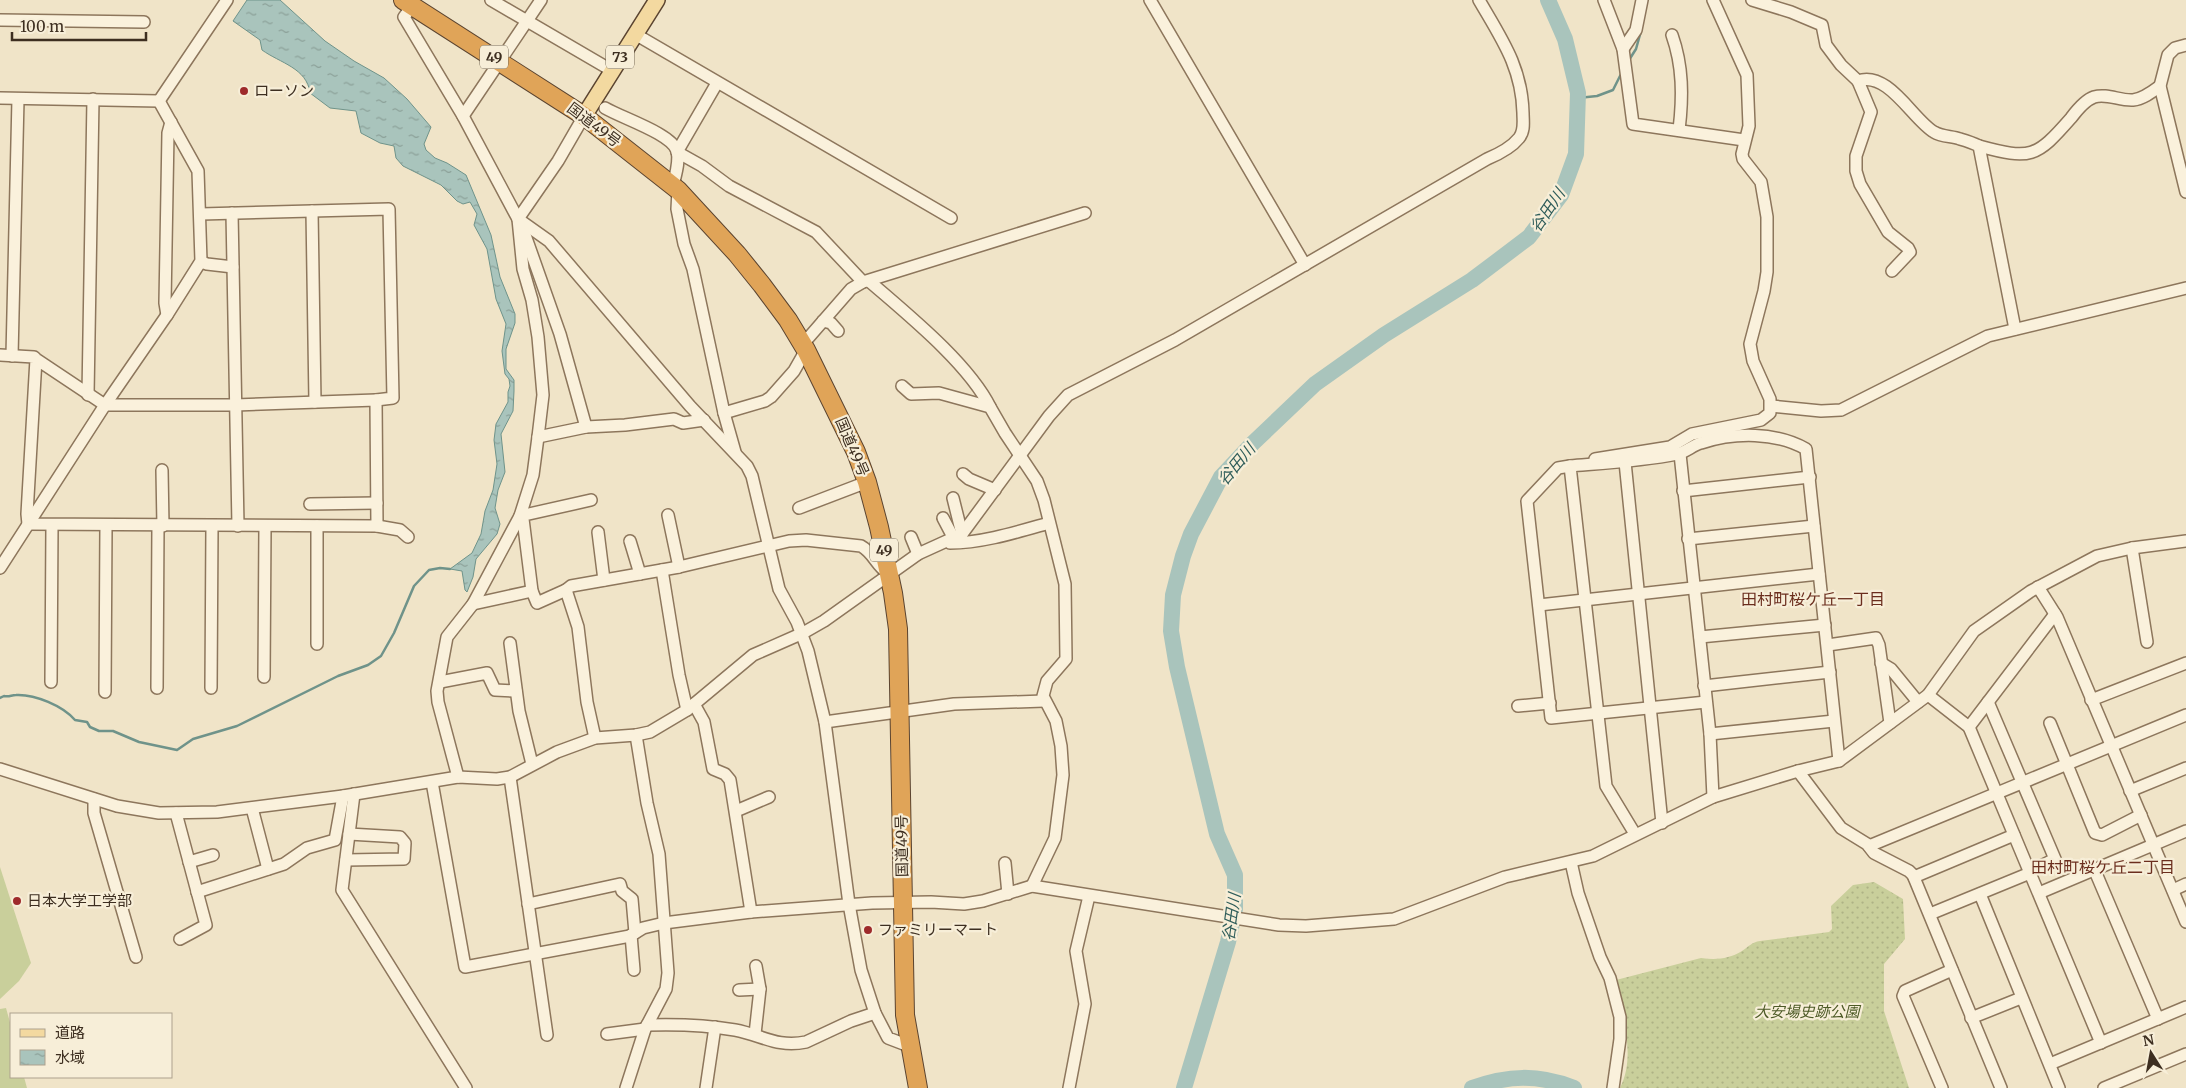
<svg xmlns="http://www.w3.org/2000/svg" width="2186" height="1088" font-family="Merriweather,'Noto Sans JP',serif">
<defs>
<pattern id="grass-dots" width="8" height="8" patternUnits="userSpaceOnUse" patternTransform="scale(1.25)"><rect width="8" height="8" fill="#c9cf9b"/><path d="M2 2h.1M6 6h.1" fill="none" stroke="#aeb285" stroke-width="1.8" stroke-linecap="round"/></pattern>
<pattern id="water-ripples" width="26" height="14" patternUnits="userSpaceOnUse" patternTransform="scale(1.25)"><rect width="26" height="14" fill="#a9c4bc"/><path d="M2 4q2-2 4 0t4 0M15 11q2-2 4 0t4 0" fill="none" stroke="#8ba098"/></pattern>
</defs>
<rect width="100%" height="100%" fill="#f0e4c8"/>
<!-- grass -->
<path fill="url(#grass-dots)" d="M 1874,882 L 1903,899 L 1905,939 L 1884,964 L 1884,1011 L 1909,1088 L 1620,1088 C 1637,1054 1621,1016 1616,980 L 1701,958 C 1716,960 1729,959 1742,951 C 1748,947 1752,942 1760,941 L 1829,932 L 1832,929 L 1831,906 L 1853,885 Z"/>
<!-- garden -->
<g fill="#c9cf9b">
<polygon points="0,867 31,963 19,981 0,999"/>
<polygon points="6,1008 11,1026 11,1077 24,1077 27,1088 0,1088 0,1009"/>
</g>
<!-- water -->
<path fill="url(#water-ripples)" stroke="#6f938a" d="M 247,0 L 280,0 L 325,41 L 354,61 L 384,78 L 407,99 L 431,127 L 424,144 L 426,150 L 435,158 L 447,163 L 466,175 L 491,235 L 500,277 L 515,314 L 515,323 L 506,349 L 506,369 L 514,380 L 514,391 L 513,411 L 501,434 L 505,472 L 498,490 L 495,508 L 500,524 L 497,534 L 476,559 L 473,577 L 467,592 L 465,590 L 462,571 L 450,569 L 472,553 L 481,534 L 485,511 L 493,490 L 497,464 L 494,440 L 496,424 L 508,402 L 508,392 L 510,386 L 509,379 L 505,374 L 502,351 L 506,324 L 496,299 L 487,249 L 474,225 L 477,214 L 470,202 L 463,204 L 457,201 L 441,185 L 403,166 L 396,158 L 394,146 L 380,143 L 361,133 L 356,111 L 330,108 L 310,93 C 307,68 280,63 262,50 L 260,40 L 233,21 Z"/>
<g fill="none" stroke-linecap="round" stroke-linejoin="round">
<!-- stream -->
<g stroke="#6f938a" stroke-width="2.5">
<polyline points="1629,60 1636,49 1641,31"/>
<polyline points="1578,98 1597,96 1613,90 1621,74"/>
<path d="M 0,698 L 4,696 C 10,697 11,695 16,695 C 35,694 63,706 75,720 L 87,722 L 90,727 L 99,731 L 113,731 L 139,742 L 177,750 L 193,739 L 237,726 L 338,676 L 368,665 L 381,656 L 394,633 L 414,586 L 429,570 L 440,568 L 450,569"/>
</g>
<!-- river -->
<g stroke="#a9c4bc" stroke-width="16">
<polyline points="1184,1088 1228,942 1235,909 1235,875 1217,834 1177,667 1171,631 1173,595 1183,556 1191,534 1221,477 1253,443 1315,384 1384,335 1472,280 1529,237 1561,195 1576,154 1578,93 1565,39 1548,0"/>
<path d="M 1472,1088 C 1508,1075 1538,1074 1574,1088"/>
</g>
<defs>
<g id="minor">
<polyline points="491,0 611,70"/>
<polyline points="1150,0 1305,265"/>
<polyline points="1604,0 1623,49 1633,124 1744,140"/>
<path d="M 1752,0 L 1791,12 L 1822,25 L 1826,45 L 1841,65 L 1858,81 C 1888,70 1913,120 1934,132 C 1942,137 1952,136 1960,139 C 1967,141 1973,143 1979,146 L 2015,329"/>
<polyline points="412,6 404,17 463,116 518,219 549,241 690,406 747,466 752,476 779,589 797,622 808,651 825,722 849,904 861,970 875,1013 888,1038 909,1046"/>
<polyline points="0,20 144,22"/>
<polyline points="635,34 951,218"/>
<path d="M 1672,35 C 1683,66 1683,97 1679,130"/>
<polyline points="2186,45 2175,48 2168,55 2160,86 2186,192"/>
<polyline points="1623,49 1636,30 1642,0"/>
<polyline points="1858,81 1871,112 1856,156 1856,171 1860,184 1888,232 1908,248 1910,252 1892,271"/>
<polyline points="717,83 677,152 702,166 729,186 816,232 863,282"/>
<polyline points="0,98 159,101"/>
<polyline points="159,101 227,0"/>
<path d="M 605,108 C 622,118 672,134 677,151 C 680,162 675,176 673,186"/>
<polyline points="463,116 541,0"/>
<path d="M 1979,146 C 2031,160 2036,158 2071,118 C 2077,110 2085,100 2094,97 C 2107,93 2120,101 2133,100 C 2143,99 2152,92 2160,86"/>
<polyline points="678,190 677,209 684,244 693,269 724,413 735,452"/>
<polyline points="312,211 315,402"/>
<polyline points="232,213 238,526"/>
<polyline points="201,214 389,209 393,398 376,400"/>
<polyline points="524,232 560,334 586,427"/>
<polyline points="201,262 207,264 233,267"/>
<path d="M 869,281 C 907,314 968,363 990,407"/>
<polyline points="167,315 165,303 168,133 171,122"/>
<polyline points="823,321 831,323 838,331"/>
<polyline points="803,344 851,289 863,282 1085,213"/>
<polyline points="0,355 34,357 36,359 105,405 235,405 376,400 377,526 28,524 27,514 36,359"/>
<polyline points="12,356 18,99"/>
<polyline points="902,386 911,394 939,393 990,407 1005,433 1037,481 1044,500 1065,584 1066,659 1047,681 1043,696 1056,721 1061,746 1063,775 1055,838 1032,886"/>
<polyline points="88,395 93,99"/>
<polyline points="1771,406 1821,411 1841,410 1988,336 2186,288"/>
<polyline points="724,413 765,401 771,397 794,371 806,350"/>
<polyline points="538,437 543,395 538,337 532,300 523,269 518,219 558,161 584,116"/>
<polyline points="1680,454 1710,734 1713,797"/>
<polyline points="1595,459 1670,447 1692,434 1761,420 1770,413 1770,399 1753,361 1750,344 1764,291 1767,272 1767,217 1761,182 1743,159 1742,154 1749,126 1747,75 1713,0"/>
<polyline points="1625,462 1662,823"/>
<polyline points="1570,466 1558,468 1527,501 1551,718 1706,702"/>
<polyline points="162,470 163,526"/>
<polyline points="963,474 969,479 995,490"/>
<polyline points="1683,491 1810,477"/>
<polyline points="953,498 962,534"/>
<polyline points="310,504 377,503"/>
<polyline points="799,508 867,482"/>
<polyline points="668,515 679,567"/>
<polyline points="943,518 954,539"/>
<polyline points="377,526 400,530 408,537"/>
<polyline points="598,532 604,580"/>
<polyline points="911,537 918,554"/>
<polyline points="1688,539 1814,526"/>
<polyline points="630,541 640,574"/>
<path d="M 950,543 C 982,543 1017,532 1049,523"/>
<polyline points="2132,548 2147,642"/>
<polyline points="0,568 105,405 167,315 201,261 198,171 159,101"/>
<polyline points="662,570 679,675 687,710"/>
<polyline points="2038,587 2057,617 2186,922"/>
<polyline points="566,590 537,603 532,591 523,519 520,516 591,500"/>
<polyline points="473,604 532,591"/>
<polyline points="1539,605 1819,574"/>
<polyline points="1700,637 1825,625"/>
<polyline points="510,643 519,711 532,764"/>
<polyline points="317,644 317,526"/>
<polyline points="1828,645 1876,638 1879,645 1890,723"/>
<polyline points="1881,663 1891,669 1918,702"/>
<polyline points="264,677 265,526"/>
<polyline points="51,682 52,525"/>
<polyline points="440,682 487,673 495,690 516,691"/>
<polyline points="1704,686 1830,672"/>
<polyline points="157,688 158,525"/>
<polyline points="211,688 212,526"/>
<polyline points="105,692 106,525"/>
<polyline points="1928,695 1969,727 2101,1043"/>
<polyline points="2091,700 2186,663"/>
<polyline points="1988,702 2055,859 2029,872"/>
<polyline points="694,704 704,722 713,769 725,774 730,780 751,912"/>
<polyline points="1518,706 1550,703"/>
<polyline points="825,722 954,704 1044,701"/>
<polyline points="2050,723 2095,833 2102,835 2141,815"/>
<polyline points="1969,727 2055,614"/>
<polyline points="1710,734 1834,721"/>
<path d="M 595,738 L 587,702 L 578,627 L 566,590 L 571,586 L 679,567 L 789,541 L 806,540 L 861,546 C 874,553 876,566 889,574"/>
<path d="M 0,769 L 117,806 L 159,813 L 217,812 L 343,796 L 458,777 L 497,779 L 510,777 L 557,752 L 595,738 L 636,735 L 650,732 L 687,710 L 753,655 L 803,633 L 824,621 L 918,554 L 962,534 L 1049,416 L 1068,395 L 1175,340 L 1487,159 C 1499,154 1511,148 1519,138 C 1525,131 1523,121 1523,113 C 1522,67 1501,38 1479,0"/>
<polyline points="1798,771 1841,828 1867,844 1874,853 1909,871 1913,875 2001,1088"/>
<polyline points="458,777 438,702 437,691 447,637 473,604 520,516 533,475 538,437 586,427 625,425 674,419 683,423 704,420"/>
<polyline points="510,777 547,1035"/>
<polyline points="432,782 465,967 630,936 643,928 664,923 751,912 872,903 931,902 964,904 983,901 1032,886 1279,925 1306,926 1394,919 1505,877 1593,856 1713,797 1798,771 1839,761 1928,695 1974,631 2031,591 2097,556 2132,548 2186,541"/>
<polyline points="2130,791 2186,768"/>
<polyline points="354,794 342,890 466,1088"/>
<polyline points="94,799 94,813 136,957"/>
<polyline points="252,808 268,869"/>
<polyline points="736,811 769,797"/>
<polyline points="176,813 206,925 180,939"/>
<path d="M 1635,834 L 1606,786 L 1570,466 C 1606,463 1642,461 1677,454 C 1686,452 1693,445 1701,443 C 1735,432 1776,432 1806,449 L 1839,761"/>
<polyline points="1869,846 2186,715"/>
<polyline points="346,860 404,859 405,843 400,837 349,834"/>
<polyline points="189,862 213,855"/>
<polyline points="1571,862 1578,893 1600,957 1610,978 1620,1017 1620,1039 1613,1088"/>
<polyline points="1005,863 1008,894"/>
<polyline points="2095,871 2158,1019"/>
<polyline points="1914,877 2014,835"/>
<polyline points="2173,890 2186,884"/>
<polyline points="197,892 284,864 307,848 335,840 343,796"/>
<polyline points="2039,893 2186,831"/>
<polyline points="1980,894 2059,1088"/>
<polyline points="528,904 620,884 622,891 632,899 635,933"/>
<polyline points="1930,914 2030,873"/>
<polyline points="631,935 634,970"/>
<polyline points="739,990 760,989"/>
<polyline points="1971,1018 2021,998"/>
<path d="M 647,1025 C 678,1024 706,1025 735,1030 C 762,1035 777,1048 806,1042 L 851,1021 L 875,1013"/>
<polyline points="607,1034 645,1029"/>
<polyline points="755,1034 760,989 756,966"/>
<polyline points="2050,1064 2186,1007"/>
<polyline points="626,1088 645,1029 666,989 668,973 659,854 647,803 636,735"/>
<polyline points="706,1088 715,1027"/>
<polyline points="1069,1088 1085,1004 1076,951 1089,896"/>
<polyline points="1942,1088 1903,996 1905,991 1952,970"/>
<polyline points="2104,1088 2186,1054"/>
</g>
<polyline id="major" points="584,116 657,0"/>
<polyline id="highway" points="403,0 584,116 678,190 737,254 762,285 788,320 806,350 856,452 867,482 879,527 893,593 898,629 905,1015 918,1088"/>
</defs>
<!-- minor casing -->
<use href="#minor" stroke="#8d765c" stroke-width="14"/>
<!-- major casing -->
<use href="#major" stroke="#5b4430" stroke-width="18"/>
<!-- highway casing -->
<use href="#highway" stroke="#5b4430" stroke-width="20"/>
<!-- minor -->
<use href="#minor" stroke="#faf1dc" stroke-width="11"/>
<!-- major -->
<use href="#major" stroke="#f3d9a0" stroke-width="15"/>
<!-- highway -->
<use href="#highway" stroke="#e0a458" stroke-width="18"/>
</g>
<!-- markers -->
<g fill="#9e2a2b" stroke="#f7eed8" stroke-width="2">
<circle cx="244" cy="91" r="5"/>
<circle cx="17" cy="901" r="5"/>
<circle cx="868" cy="930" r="5"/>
</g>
<g text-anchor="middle" stroke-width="4.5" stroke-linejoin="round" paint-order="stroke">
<!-- shield labels -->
<g fill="#f7eed8" stroke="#756857" stroke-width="1">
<rect x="480" y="45.5" width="28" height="23" rx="4"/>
<rect x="606" y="45.5" width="28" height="23" rx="4"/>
<rect x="870" y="538.5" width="28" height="23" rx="4"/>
</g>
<g font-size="14" font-weight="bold" fill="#3d2e20">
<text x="494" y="62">49</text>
<text x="620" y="62">73</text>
<text x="884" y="555">49</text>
</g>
<!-- poi labels -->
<g font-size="15" fill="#3d2e20" stroke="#f7eed8" text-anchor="start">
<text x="254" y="96">ローソン</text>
<text x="27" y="906">日本大学工学部</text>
<text x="878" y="935">ファミリーマート</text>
</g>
<!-- street labels -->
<g font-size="15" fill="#3d2e20" stroke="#f7eed8">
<text transform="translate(594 125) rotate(37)" y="5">国道49号</text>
<text transform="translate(852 447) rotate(67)" y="5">国道49号</text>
<text transform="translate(902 846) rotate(-91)" y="5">国道49号</text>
</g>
<!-- park labels -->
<g font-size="15" font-style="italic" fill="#4d5a26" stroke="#f7eed8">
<text x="1807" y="1017">大安場史跡公園</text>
</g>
<!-- water labels -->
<g font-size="16" font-style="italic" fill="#2f5d5a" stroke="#f7eed8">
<text transform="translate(1547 210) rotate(-56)" y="6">谷田川</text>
<text transform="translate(1236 464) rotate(-50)" y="6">谷田川</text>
<text transform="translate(1231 917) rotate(-82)" y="6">谷田川</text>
</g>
<!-- neighbourhood labels -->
<g font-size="16" fill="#6b2e1e" stroke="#f7eed8">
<text x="1813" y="605">田村町桜ケ丘一丁目</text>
<text x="2103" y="873">田村町桜ケ丘二丁目</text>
</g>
</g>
<!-- legend -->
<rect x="10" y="1013" width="162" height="65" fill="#f7eed8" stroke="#ada18e"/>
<rect x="20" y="1029" width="25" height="8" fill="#f3d9a0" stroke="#ada18e"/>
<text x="55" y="1038" font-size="15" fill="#3d2e20">道路</text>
<rect x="20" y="1050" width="25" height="15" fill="url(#water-ripples)" stroke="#ada18e"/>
<text x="55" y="1063" font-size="15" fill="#3d2e20">水域</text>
<!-- north arrow -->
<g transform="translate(2151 1053) rotate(349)" stroke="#f7eed8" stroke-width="4" paint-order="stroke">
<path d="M0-4L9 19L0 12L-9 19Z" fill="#3d2e20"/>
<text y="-8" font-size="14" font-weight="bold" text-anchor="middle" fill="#3d2e20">N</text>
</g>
<!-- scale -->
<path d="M12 32v8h134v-8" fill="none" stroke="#3d2e20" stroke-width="2.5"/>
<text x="20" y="32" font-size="15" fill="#3d2e20" stroke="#f7eed8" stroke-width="4" paint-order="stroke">100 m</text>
</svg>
